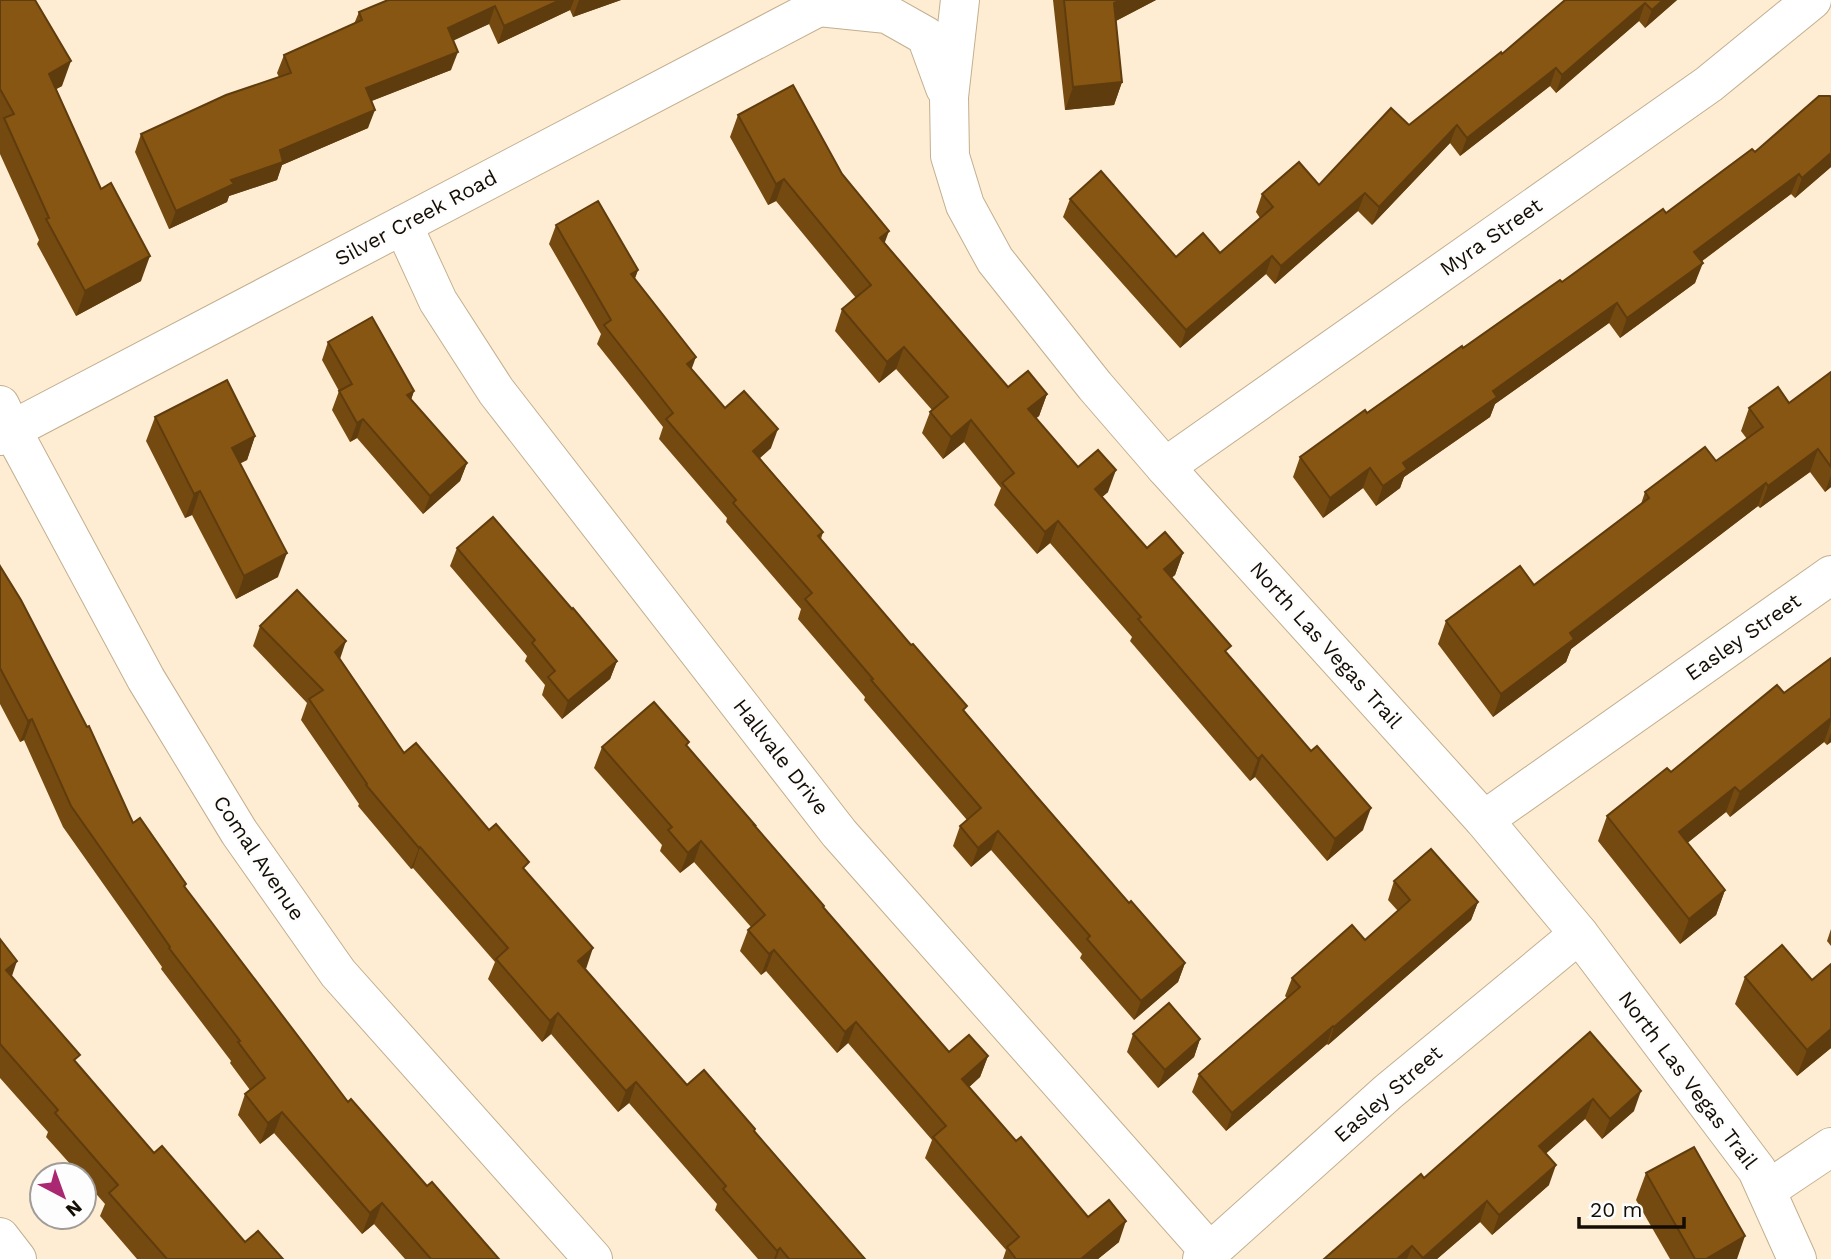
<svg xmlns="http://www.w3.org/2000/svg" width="1831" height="1259" font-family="'Work Sans',sans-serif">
<rect width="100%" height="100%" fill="#feedd3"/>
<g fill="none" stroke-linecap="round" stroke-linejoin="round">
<defs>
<g id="minor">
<polyline points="960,0 949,97 950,156 965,205 995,260 1095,386 1165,467 1484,820 1579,934 1757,1170 1797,1259"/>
<polyline points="819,7 887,14 926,36 945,88"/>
<polyline points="403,225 438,301 496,391 839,833 1210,1252"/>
<polyline points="0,405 12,430 146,679 239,832 338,973 593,1259"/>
<polyline points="0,436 832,0"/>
<polyline points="1165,467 1709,84 1812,0"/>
<polyline points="1484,820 1831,575"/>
<polyline points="1767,1190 1831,1147"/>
<polyline points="0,1237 17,1259"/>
<polyline points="1202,1259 1388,1092 1579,934"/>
</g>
</defs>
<!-- minor casing -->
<use href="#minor" stroke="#c2af8f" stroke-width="40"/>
<!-- minor -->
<use href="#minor" stroke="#fff" stroke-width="38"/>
</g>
<!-- wall -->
<g fill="#754a10">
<polygon points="0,0 62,86 56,89 141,281 76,316 37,244 39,240 0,154"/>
<polygon points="388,0 621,0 573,17 570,10 498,44 489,24 453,40 451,70 371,101 368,128 282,165 277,180 229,196 227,202 169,229 135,152 141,134 279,77 277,73 284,55 354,24 359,12"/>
<polygon points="1053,0 1156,0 1116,21 1122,82 1114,105 1065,110"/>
<polygon points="1565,0 1677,0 1645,28 1639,21 1556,93 1550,86 1460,156 1450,143 1372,225 1358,211 1275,284 1266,274 1180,348 1063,217 1070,199 1176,257 1220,253 1260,218 1256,212 1262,194 1319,185 1409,125 1502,54"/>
<polygon points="1831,98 1831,167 1795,198 1791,194 1701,262 1695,283 1620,338 1609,323 1495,404 1490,417 1404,477 1400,488 1376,506 1363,488 1323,518 1293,477 1300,457 1666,213"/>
<polygon points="738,115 842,174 885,243 1008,387 1047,394 1039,416 1036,418 1078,467 1108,492 1102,497 1147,548 1183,553 1175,575 1171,578 1228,655 1363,830 1327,861 1255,777 1250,781 1130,641 1132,637 1050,543 1037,554 994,505 1001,488 964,442 943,459 922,433 930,412 932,410 896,369 879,383 835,331 842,309 856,298 776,201 768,205 730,137"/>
<polygon points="556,225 638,270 635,278 692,370 725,408 771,448 760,458 823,532 821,539 965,712 1129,903 1185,963 1178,982 1134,1020 1080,958 1082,954 991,850 971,867 953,846 960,826 967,820 864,700 865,697 798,619 801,609 726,522 727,518 659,439 663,427 597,344 601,334 549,244"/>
<polygon points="328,342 414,391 411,399 467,463 460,481 423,514 357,438 350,442 332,410 339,391 322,360"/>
<polygon points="1831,372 1831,487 1825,492 1810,472 1760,508 1758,506 1571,649 1566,662 1493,717 1438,644 1446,621 1534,585 1641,504 1645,492 1716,461 1747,439 1741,431 1749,408 1789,403"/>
<polygon points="155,417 255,436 247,460 240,463 278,577 236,599 192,515 185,518 146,441"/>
<polygon points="457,548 617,661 610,679 562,719 542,695 545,685 525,661 527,656 450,566"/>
<polygon points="0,566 133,823 186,884 185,887 348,1102 427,1186 499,1259 405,1259 374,1224 362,1234 274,1133 260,1144 238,1115 245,1094 250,1090 230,1063 231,1061 161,969 162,967 63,827 24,740 20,742 0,704"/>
<polygon points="260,626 340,659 404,753 489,830 526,871 585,969 687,1085 754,1132 865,1259 758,1259 715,1210 717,1204 629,1103 618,1112 551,1034 542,1042 488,979 495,962 413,868 411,869 358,806 359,804 301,720 307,703 253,646"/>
<polygon points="1831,658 1831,742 1827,745 1824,742 1730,817 1726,812 1687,843 1725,890 1716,915 1680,944 1598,841 1607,816 1784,693"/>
<polygon points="602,747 688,747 755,825 755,826 824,908 949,1052 988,1056 980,1077 969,1087 1016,1141 1088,1217 1119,1242 1098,1259 1003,1259 1006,1250 925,1158 932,1140 848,1043 837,1053 766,971 761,975 740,951 748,930 751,927 694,862 680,873 660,851 662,845 594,768"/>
<polygon points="1394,881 1478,902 1471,920 1328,1045 1327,1044 1226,1131 1192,1092 1199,1074 1287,998 1285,996 1292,978 1365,940 1398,911 1388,900"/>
<polygon points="1831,929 1831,946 1827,941"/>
<polygon points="0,939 11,977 77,1064 154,1153 245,1242 283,1259 137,1259 100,1216 105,1204 84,1180 84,1175 80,1175 46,1137 48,1132 0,1078"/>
<polygon points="1831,964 1831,1048 1797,1076 1735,1004 1745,977 1812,980"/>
<polygon points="1590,1032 1634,1111 1602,1139 1585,1119 1546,1153 1549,1185 1492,1235 1480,1222 1437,1259 1324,1259 1424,1178"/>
<polygon points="1133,1034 1200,1039 1194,1057 1158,1088 1127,1052"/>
<polygon points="1646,1173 1737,1259 1670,1259 1636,1200"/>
</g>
<!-- shaded-wall -->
<g fill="#5f3c0d">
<polygon points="560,0 574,0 570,10 498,44 504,26"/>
<polygon points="579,0 621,0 573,17"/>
<polygon points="1120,0 1156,0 1106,26 1114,3"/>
<polygon points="1663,0 1677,0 1645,28 1652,10"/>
<polygon points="1645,3 1639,21 1556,93 1562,75"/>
<polygon points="495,6 489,24 442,46 448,28"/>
<polygon points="458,52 451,70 359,106 366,88"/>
<polygon points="71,61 62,86 40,98 49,74"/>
<polygon points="1556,68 1550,86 1460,156 1467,138"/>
<polygon points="1122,82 1114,105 1065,110 1073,87"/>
<polygon points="375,110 368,128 282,165 277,180 229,196 227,202 169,229 176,211 231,180 280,150"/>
<polygon points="1457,125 1450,143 1372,225 1379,207"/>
<polygon points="1831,153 1831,167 1795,198 1802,178"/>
<polygon points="1799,174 1791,194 1687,272 1694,252"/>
<polygon points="784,179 776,201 768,205 776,184"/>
<polygon points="1365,193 1358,211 1275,284 1281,266"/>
<polygon points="889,231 881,253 880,238"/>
<polygon points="150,256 141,281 76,316 85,291"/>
<polygon points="1272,256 1266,274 1180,348 1186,330"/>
<polygon points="1703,263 1695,283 1620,338 1627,318"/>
<polygon points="638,270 631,289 631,274"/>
<polygon points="1617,303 1609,323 1495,404 1490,417 1404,477 1400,488 1376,506 1383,486 1403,463 1493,391"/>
<polygon points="904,347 896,369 879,383 887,362"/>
<polygon points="696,357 689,376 687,364"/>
<polygon points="414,391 408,409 407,395"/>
<polygon points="1047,394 1039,416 1020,431 1028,409"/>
<polygon points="363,419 357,438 350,442 357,423"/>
<polygon points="971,420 964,442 943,459 951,437"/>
<polygon points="778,429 771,448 746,470 753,451"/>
<polygon points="255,436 247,460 224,472 232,448"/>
<polygon points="1818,449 1810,472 1760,508 1768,486"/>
<polygon points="467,463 460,481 423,514 430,496"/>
<polygon points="1370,468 1363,488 1323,518 1330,498"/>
<polygon points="1116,470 1108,492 1087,510 1095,489"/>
<polygon points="1831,475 1831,487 1825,492"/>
<polygon points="1766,483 1758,506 1571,649 1566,662 1493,717 1501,694 1570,633"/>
<polygon points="200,491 192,515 185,518 194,494"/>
<polygon points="1058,521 1050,543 1037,554 1045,532"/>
<polygon points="287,553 278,577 236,599 244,576"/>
<polygon points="1183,553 1175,575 1156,591 1164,569"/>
<polygon points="346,641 339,662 335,652"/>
<polygon points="617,661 610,679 562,719 568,701"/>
<polygon points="1831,718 1831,722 1824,742 1730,817 1740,792"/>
<polygon points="32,719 24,740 20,742 28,721"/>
<polygon points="1831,733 1831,742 1827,745"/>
<polygon points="1262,755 1255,777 1250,781 1258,759"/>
<polygon points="1735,787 1726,812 1670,857 1679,832"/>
<polygon points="1371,808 1363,830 1327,861 1335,839"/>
<polygon points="998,831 991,850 971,867 978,848"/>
<polygon points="701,841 694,862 680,873 688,853"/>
<polygon points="420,847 413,868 411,869 419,848"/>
<polygon points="1725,890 1716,915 1680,944 1689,919"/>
<polygon points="1478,902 1471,920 1328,1045 1334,1027"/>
<polygon points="593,948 586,969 578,961"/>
<polygon points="774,950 766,971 761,975 769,954"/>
<polygon points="17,961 9,985 6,970"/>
<polygon points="1185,963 1178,982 1134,1020 1141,1001"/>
<polygon points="558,1013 551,1034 542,1042 550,1021"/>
<polygon points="856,1022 848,1043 837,1053 845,1032"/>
<polygon points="1333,1026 1327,1044 1226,1131 1232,1113"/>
<polygon points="1831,1029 1831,1048 1797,1076 1807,1050"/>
<polygon points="1200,1039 1194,1057 1158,1088 1165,1070"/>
<polygon points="988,1056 980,1077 955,1100 962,1079"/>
<polygon points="636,1082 629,1103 618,1112 626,1091"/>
<polygon points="1641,1091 1634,1111 1602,1139 1610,1119"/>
<polygon points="1593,1099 1585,1119 1532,1166 1539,1146"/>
<polygon points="282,1112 274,1133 260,1144 268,1123"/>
<polygon points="1556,1165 1549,1185 1492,1235 1499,1215"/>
<polygon points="1487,1201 1480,1222 1437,1259 1422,1259"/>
<polygon points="382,1203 374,1224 362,1234 370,1213"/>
<polygon points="1126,1221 1119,1242 1098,1259 1081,1259"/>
<polygon points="1745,1236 1737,1259 1706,1259"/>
<polygon points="1412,1246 1407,1259 1397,1259"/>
<polygon points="780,1248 776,1259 774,1259 777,1251"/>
</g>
<!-- building -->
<g fill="#885613" stroke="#5f3c0d" stroke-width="2">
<polygon points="0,0 35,0 71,61 49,74 101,189 111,183 150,256 85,291 46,219 49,218 4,118 14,114 0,89"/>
<polygon points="388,0 560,0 504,26 495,6 448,28 458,52 366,88 375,110 280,150 283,162 231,180 234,184 176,211 141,134 226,95 291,73 284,55 362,20 359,12"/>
<polygon points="1064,0 1120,0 1114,3 1122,82 1073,87"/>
<polygon points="1565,0 1663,0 1652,10 1645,3 1562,75 1556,68 1467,138 1457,125 1379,207 1365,193 1281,266 1272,256 1186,330 1070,199 1101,171 1176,257 1203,233 1220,253 1273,207 1262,194 1299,162 1319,185 1391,108 1409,125 1501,52 1502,54"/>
<polygon points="793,85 842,174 889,231 880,238 1008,387 1028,371 1047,394 1028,409 1078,467 1098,450 1116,470 1095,489 1147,548 1165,532 1183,553 1164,569 1231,646 1225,651 1311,751 1317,746 1371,808 1335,839 1262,755 1258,759 1138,619 1141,617 1058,521 1045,532 1002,483 1014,473 971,420 951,437 930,412 948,397 904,347 887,362 842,309 871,285 784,179 776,184 738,115"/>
<polygon points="1819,96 1830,96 1831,98 1831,153 1802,178 1799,174 1694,252 1703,263 1627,318 1617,303 1493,391 1497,397 1403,463 1407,469 1383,486 1370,468 1330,498 1300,457 1365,410 1367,413 1462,346 1463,348 1560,280 1562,282 1663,209 1666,213 1752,149 1755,152"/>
<polygon points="598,201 638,270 631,274 696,357 687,364 725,408 744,391 778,429 753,451 823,532 818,536 911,645 913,644 967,706 963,710 1037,797 1129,903 1131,901 1185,963 1141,1001 1087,939 1090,936 998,831 978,848 960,826 981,808 871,680 873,679 805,599 812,593 733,503 736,500 666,419 673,413 604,325 611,320 556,225"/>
<polygon points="372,317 414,391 407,395 467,463 430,496 363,419 357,423 339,391 352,384 328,342"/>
<polygon points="1831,372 1831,467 1818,449 1768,486 1766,483 1570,633 1574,639 1501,694 1446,621 1520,566 1534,585 1649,498 1645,492 1705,447 1716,461 1763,427 1749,408 1778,387 1789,403"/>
<polygon points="227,380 255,436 232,448 287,553 244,576 200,491 194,494 155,417"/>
<polygon points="493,517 572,609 573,608 617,661 568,701 548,677 555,671 532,643 535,640 457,548"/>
<polygon points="0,566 21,600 87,727 89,726 133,823 140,818 186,884 184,886 348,1102 351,1099 427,1186 432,1182 499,1259 431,1259 382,1203 370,1213 282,1112 268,1123 245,1094 265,1078 238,1042 240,1041 169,948 170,947 71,806 32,719 28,721 0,668"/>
<polygon points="297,590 346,641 335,652 404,753 416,743 489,830 496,824 529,862 523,868 593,948 578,961 687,1085 704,1070 755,1129 754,1131 865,1259 789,1259 780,1248 777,1251 723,1189 726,1186 636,1082 626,1091 558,1013 550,1021 496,959 508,948 420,847 419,848 366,785 367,784 309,699 323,690 260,626"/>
<polygon points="1831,658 1831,718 1740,792 1735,787 1679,832 1725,890 1689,919 1607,816 1667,768 1671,772 1777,685 1784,693"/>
<polygon points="654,702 689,742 686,745 755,825 754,825 824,906 823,907 949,1052 969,1035 988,1056 962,1079 1016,1141 1021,1137 1088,1217 1109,1200 1126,1221 1081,1259 1016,1259 1007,1247 1019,1237 933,1137 946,1126 856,1022 845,1032 774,950 769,954 748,930 765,915 701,841 688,853 668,830 672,827 602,747"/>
<polygon points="1431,849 1478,902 1334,1027 1333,1026 1232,1113 1199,1074 1300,987 1292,978 1352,925 1365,940 1410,900 1394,881"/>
<polygon points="0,939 17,961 6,970 80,1055 74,1060 154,1153 162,1146 245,1242 258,1231 283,1259 167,1259 109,1193 118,1185 55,1113 58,1110 0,1044"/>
<polygon points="1782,945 1812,980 1831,964 1831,1029 1807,1050 1745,977"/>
<polygon points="1169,1003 1200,1039 1165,1070 1133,1034"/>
<polygon points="1590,1032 1641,1091 1610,1119 1593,1099 1539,1146 1556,1165 1499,1215 1487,1201 1423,1258 1412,1246 1397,1259 1324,1259 1421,1174 1424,1178"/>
<polygon points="1694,1147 1745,1236 1706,1259 1695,1259 1646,1173"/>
</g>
<g text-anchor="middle" stroke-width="5" stroke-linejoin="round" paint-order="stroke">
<!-- street labels -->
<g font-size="21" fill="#140d03" stroke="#fdfdfd">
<text transform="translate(416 218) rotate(-28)" y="7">Silver Creek Road</text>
<text transform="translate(1491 237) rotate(-35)" y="7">Myra Street</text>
<text transform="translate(1743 637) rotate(-35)" y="7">Easley Street</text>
<text transform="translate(1326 645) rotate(48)" y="7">North Las Vegas Trail</text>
<text transform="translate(781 757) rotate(52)" y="7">Hallvale Drive</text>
<text transform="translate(259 858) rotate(56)" y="7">Comal Avenue</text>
<text transform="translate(1688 1080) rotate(53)" y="7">North Las Vegas Trail</text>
<text transform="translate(1388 1094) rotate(-41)" y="7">Easley Street</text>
</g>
</g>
<!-- north arrow -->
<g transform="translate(63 1196) rotate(139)"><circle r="33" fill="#fdfdfd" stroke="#a09d99" stroke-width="2"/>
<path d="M0-5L12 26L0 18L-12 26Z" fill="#aa2771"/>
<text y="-10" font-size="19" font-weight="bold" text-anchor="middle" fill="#140d03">N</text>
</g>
<!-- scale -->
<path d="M1579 1217v10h105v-10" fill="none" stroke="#140d03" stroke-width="3.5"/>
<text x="1590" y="1217" font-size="21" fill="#140d03" stroke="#fdfdfd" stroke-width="5" paint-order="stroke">20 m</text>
</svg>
